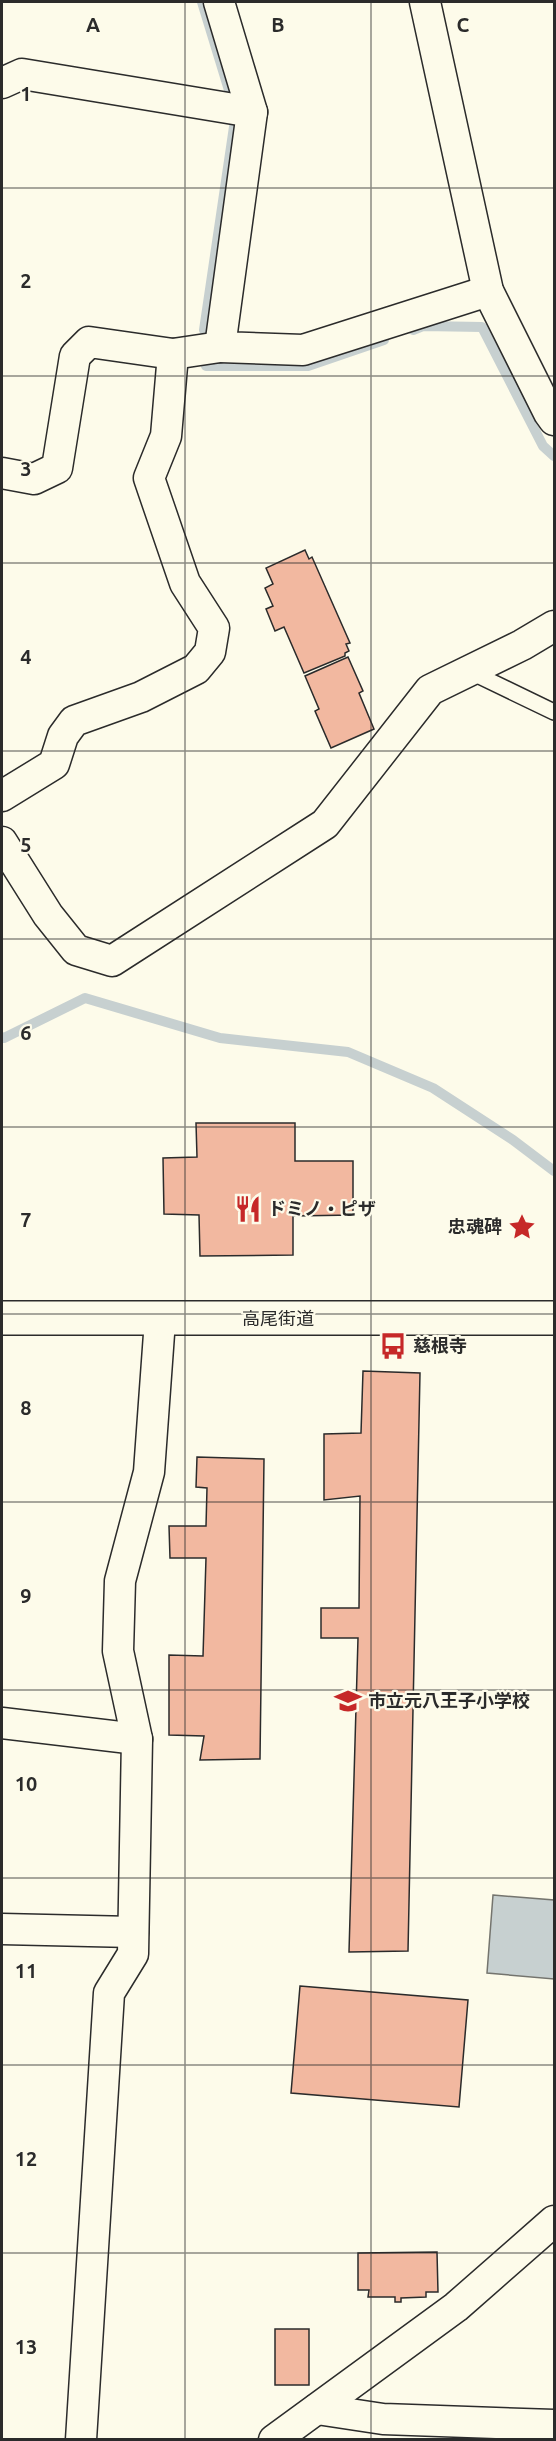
<svg xmlns="http://www.w3.org/2000/svg" width="556" height="2441" font-family="Ubuntu,'Noto Sans JP',sans-serif">
<rect width="100%" height="100%" fill="#fdfbea"/>
<!-- water -->
<polygon fill="#c7d0d0" stroke="#74746e" stroke-width="1.5" points="493,1895 554,1900 554,1979 487,1973"/>
<g fill="none" stroke-linecap="round" stroke-linejoin="round">
<!-- stream -->
<g stroke="#c7d0d0" stroke-width="10">
<polyline points="202,2 232,100"/>
<polyline points="204,330 235,120"/>
<polyline points="413,330 423,326 482,327 543,446 554,456"/>
<polyline points="206,366 308,366 384,340"/>
<polyline points="2,1037 4,1038 85,998 220,1038 348,1052 433,1088 513,1140 554,1171"/>
</g>
</g>
<!-- building -->
<g fill="#f2b8a0" stroke="#2b2b2b" stroke-width="1.5">
<polygon points="305,550 309,559 312,557 350,643 346,644 349,651 345,653 345,656 304,673 284,627 275,631 266,609 273,606 265,588 273,584 266,568"/>
<polygon points="348,657 363,691 359,693 374,729 331,748 315,711 319,709 305,676"/>
<polygon points="196,1123 295,1123 295,1161 353,1161 353,1215 293,1216 293,1255 200,1256 199,1215 164,1214 163,1158 197,1157"/>
<polygon points="363,1371 420,1373 408,1951 349,1952 358,1638 321,1638 321,1608 359,1608 360,1496 324,1500 324,1434 361,1433"/>
<polygon points="197,1457 264,1459 260,1759 200,1760 204,1736 169,1735 169,1655 203,1656 206,1558 170,1558 169,1526 206,1526 207,1488 196,1487"/>
<polygon points="300,1986 468,2000 459,2107 291,2093"/>
<polygon points="437,2252 438,2292 426,2292 426,2297 401,2298 401,2302 395,2302 395,2297 368,2297 369,2290 358,2290 358,2253"/>
<rect x="275" y="2329" width="34" height="56"/>
</g>
<g fill="none" stroke-linecap="round" stroke-linejoin="round">
<defs>
<polyline id="lane" points="469,671 554,712"/>
<g id="street">
<polyline points="219,2 252,112 220,347 303,350 488,291"/>
<polyline points="425,2 488,291 549,413 554,420"/>
<polyline points="2,83 22,74 252,112"/>
<polyline points="2,473 34,479 57,468 75,356 89,342 173,354 220,347"/>
<polyline points="2,796 54,764 63,736 74,721 141,697 196,669 210,652 214,628 185,583 149,478 166,436 173,354"/>
<polyline points="2,842 48,915 76,950 112,961 325,824 430,690 522,645 554,626"/>
<polyline points="2,1723 137,1739"/>
<polyline points="2,1929 133,1932"/>
<polyline points="317,2409 383,2419 554,2425"/>
<polyline points="81,2440 109,1993 133,1954 137,1739 118,1651 120,1581 149,1472 160,1320"/>
<polyline points="274,2440 456,2307 554,2221"/>
</g>
<polyline id="primary" points="2,1318 554,1318"/>
</defs>
<!-- lane casing -->
<use href="#lane" stroke="#2b2b2b" stroke-width="18"/>
<!-- street casing -->
<use href="#street" stroke="#2b2b2b" stroke-width="33"/>
<!-- primary casing -->
<use href="#primary" stroke="#2b2b2b" stroke-width="36"/>
<!-- lane -->
<use href="#lane" stroke="#fdfbea" stroke-width="15"/>
<!-- street -->
<use href="#street" stroke="#fdfbea" stroke-width="30"/>
<!-- primary -->
<use href="#primary" stroke="#fdfbea" stroke-width="33"/>
</g>
<!-- grid -->
<path fill="none" stroke="#2b2b2b" stroke-width="1.5" stroke-opacity="0.55" d="M 185,2 L 185,2440M 371,2 L 371,2440M 2,188 L 554,188M 2,376 L 554,376M 2,563 L 554,563M 2,751 L 554,751M 2,939 L 554,939M 2,1127 L 554,1127M 2,1314 L 554,1314M 2,1502 L 554,1502M 2,1690 L 554,1690M 2,1878 L 554,1878M 2,2065 L 554,2065M 2,2253 L 554,2253"/>
<!-- icons -->
<defs>
<symbol id="restaurant-bare" viewBox="-9 -9 18 18"><path d="M-5-6h1v4h1v-4h1v4h1v-4h1v5L-1.5 .5V6h-2V.5L-5-1ZM5-6V6H3V1.5H1.5Q1.5-4 5-6Z" fill="#c62828" stroke="#fdfbea" stroke-width="2.5" paint-order="stroke"/></symbol>
<symbol id="sight-bare" viewBox="-9 -9 18 18"><path d="M0-6L1.8-2.2L6-1.7L2.9 1.2L3.7 5.4L0 3.3L-3.7 5.4L-2.9 1.2L-6-1.7L-1.8-2.2Z" fill="#c62828" stroke="#fdfbea" stroke-width="2.5" paint-order="stroke"/></symbol>
<symbol id="bus-bare" viewBox="-9 -9 18 18"><path d="M-5-6H5V4H4V6H2V4H-2V6H-4V4H-5ZM-3.5-4V0h7V-4ZM-3.5 1.2v1.5H-2V1.2ZM2 1.2v1.5H3.5V1.2Z" fill="#c62828" stroke="#fdfbea" stroke-width="2.5" paint-order="stroke"/></symbol>
<symbol id="school-bare" viewBox="-9 -9 18 18"><path d="M0-5L7-2L0 1L-7-2ZM-4 1L0 2.5L4 1V4Q0 6-4 4Z" fill="#c62828" stroke="#fdfbea" stroke-width="2.5" paint-order="stroke"/></symbol>
</defs>
<g fill-rule="evenodd">
<use href="#restaurant-bare" x="229" y="1190" width="38" height="38"/>
<use href="#sight-bare" x="503" y="1208" width="38" height="38"/>
<use href="#bus-bare" x="374" y="1327" width="38" height="38"/>
<use href="#school-bare" x="329" y="1682" width="38" height="38"/>
</g>
<g text-anchor="middle" stroke-width="4.5" stroke-linejoin="round" paint-order="stroke">
<!-- poi labels -->
<g font-size="18" font-weight="bold" fill="#2b2b2b" stroke="#fdfbea" text-anchor="start">
<text x="268" y="1215">ドミノ・ピザ</text>
<text x="502" y="1233" text-anchor="end">忠魂碑</text>
<text x="413" y="1352">慈根寺</text>
<text x="368" y="1707">市立元八王子小学校</text>
</g>
<!-- street labels -->
<g font-size="18" fill="#2b2b2b" stroke="#fdfbea">
<text x="278" y="1325">高尾街道</text>
</g>
</g>
<g font-size="20" text-anchor="middle" font-weight="bold" fill="#2b2b2b" stroke="#fdfbea" stroke-width="4.5" stroke-linejoin="round" paint-order="stroke">
<text x="93" y="32">A</text>
<text x="278" y="32">B</text>
<text x="463" y="32">C</text>
<text x="26" y="101">1</text>
<text x="26" y="288">2</text>
<text x="26" y="476">3</text>
<text x="26" y="664">4</text>
<text x="26" y="852">5</text>
<text x="26" y="1040">6</text>
<text x="26" y="1227">7</text>
<text x="26" y="1415">8</text>
<text x="26" y="1603">9</text>
<text x="26" y="1791">10</text>
<text x="26" y="1978">11</text>
<text x="26" y="2166">12</text>
<text x="26" y="2354">13</text>
</g>
<!-- border -->
<rect width="556" height="2441" fill="none" stroke="#2b2b2b" stroke-width="6"/>
</svg>
